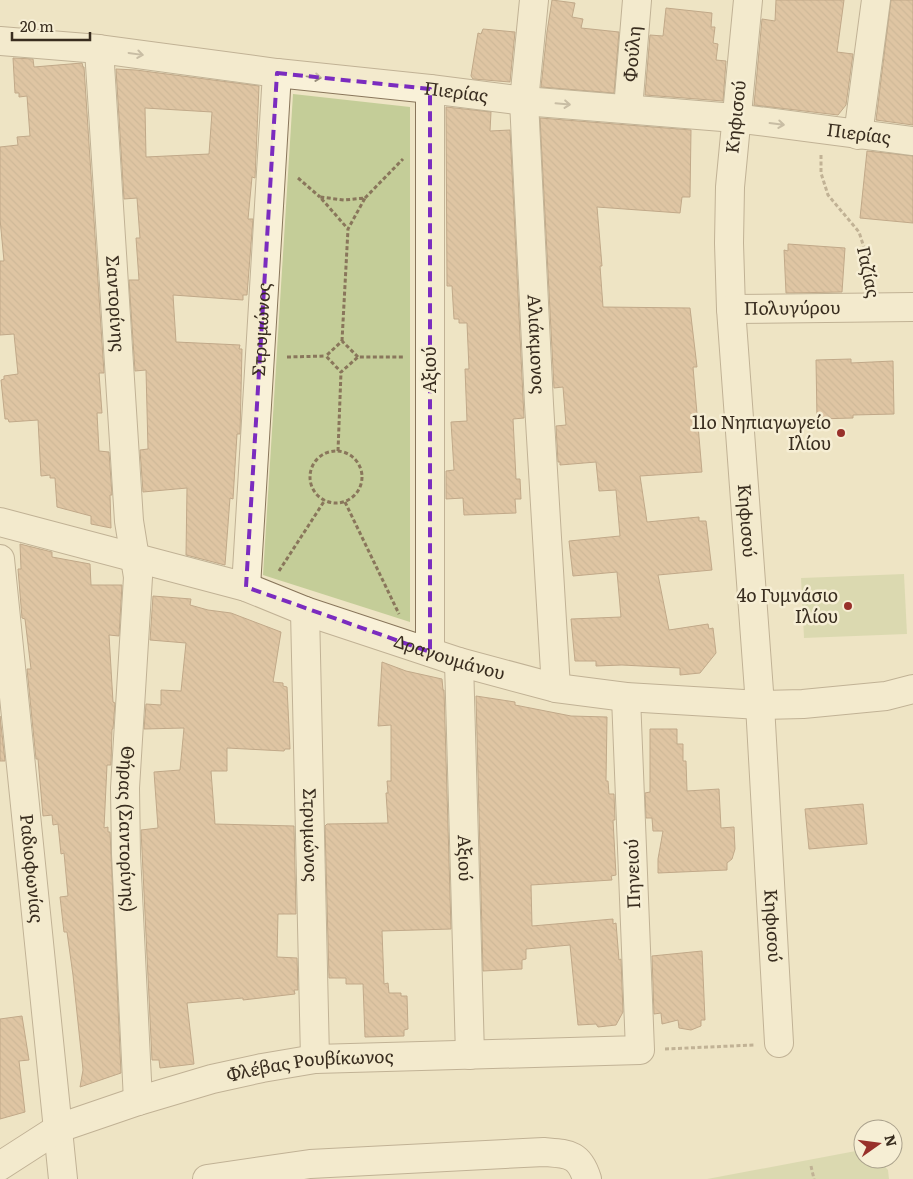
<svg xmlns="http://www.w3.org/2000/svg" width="913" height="1179" font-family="Literata,serif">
<defs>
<pattern id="building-back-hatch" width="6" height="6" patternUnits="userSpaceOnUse" patternTransform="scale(1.25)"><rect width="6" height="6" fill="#cda17a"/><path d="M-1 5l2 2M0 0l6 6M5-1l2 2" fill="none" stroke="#a78463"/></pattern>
</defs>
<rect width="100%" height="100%" fill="#eee4c4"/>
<!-- park -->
<g fill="#c4cd98">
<polygon points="293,94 410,107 410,622 263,575"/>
<polygon points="904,574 907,634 804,638 801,578"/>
<polygon points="861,1150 863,1151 863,1159 878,1159 888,1170 889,1179 707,1179"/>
</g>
<!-- building -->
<g fill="url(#building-back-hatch)" stroke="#896140" fill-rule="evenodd">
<polygon points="552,0 575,3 572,17 583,19 581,28 619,32 614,93 541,87 547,32"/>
<polygon points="776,0 844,0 837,52 853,54 846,105 838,115 754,105 762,19 775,21"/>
<polygon points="891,0 913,0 913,125 876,120"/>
<polygon points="666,8 712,13 711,27 715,27 713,43 718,44 716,60 726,61 723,101 645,95 650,35 663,36"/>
<polygon points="483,29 515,32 510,82 473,79 471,76 478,33 481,34"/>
<polygon points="13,58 33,59 34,67 82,63 83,67 84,67 104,373 99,373 102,413 97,413 99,451 109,452 112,495 110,495 111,528 91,524 91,516 57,507 55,478 50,478 50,475 41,476 38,420 9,422 8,419 5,419 1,380 4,379 4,376 18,374 14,334 0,335 0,261 4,261 0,219 0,147 18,145 17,137 30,136 27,96 19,97 19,93 15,93"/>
<path d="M 116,69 L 136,70 L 259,86 L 255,178 L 252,177 L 248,219 L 253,219 L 247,295 L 243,295 L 243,300 L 173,295 L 176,342 L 240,345 L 239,349 L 242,349 L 240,434 L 237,434 L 233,499 L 230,498 L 225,565 L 186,555 L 187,488 L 143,492 L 140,450 L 148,449 L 146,370 L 135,371 L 129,280 L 139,280 L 136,238 L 140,238 L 137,198 L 124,199 ZM 145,108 L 212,112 L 209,154 L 146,157 Z"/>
<polygon points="446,107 491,112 490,131 510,130 524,418 513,419 516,479 520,479 521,499 515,499 516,513 464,515 463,498 446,499 446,471 454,470 451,422 467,421 465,369 469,369 467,323 459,323 459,319 454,319 452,286 447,286"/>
<polygon points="540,118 691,130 690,197 682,197 680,213 597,207 602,266 600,266 603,307 690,308 697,367 693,367 702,472 640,476 647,522 699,517 699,521 706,521 712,570 658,575 669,630 708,624 709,629 713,628 716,653 700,673 680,675 680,668 622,665 596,666 596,661 575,661 571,619 621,617 617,572 573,576 569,541 620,536 616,490 599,491 596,462 560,465 560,462 558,462 556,426 566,425 563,387 554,388"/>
<polygon points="867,151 913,156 913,223 860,218"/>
<polygon points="788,244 845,248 842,292 786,293 784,250 788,251"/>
<polygon points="851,359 851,363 893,361 894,414 853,415 853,418 817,419 816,360"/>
<polygon points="20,544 52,552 52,557 90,564 91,585 122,585 119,636 109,635 113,702 115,703 113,729 112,729 111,765 107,765 104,828 108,827 108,832 110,832 121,1073 80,1087 83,1070 73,975 67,932 64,932 60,897 68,896 64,853 61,854 58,824 53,825 52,815 43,816 38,759 36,759 27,669 31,669 25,619 22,618 18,569 21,569"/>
<polygon points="153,596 191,599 190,605 208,610 231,613 281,632 273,682 283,683 283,686 287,687 290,749 285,749 284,751 227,748 227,771 211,771 215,824 294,826 296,914 278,914 277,957 297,958 298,990 294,990 295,994 243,1000 243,998 187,1003 194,1064 160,1068 159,1060 152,1060 141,830 158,828 154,772 180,770 184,728 144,729 146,704 161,705 161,690 181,691 186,643 150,640"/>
<polygon points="382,662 406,671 442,679 443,690 444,690 451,929 382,931 384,984 388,983 389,993 401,993 401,996 407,996 408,1029 404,1030 404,1036 365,1037 363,984 346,984 346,978 329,978 325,826 327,824 388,823 386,793 388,793 387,781 391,781 391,725 378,726"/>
<polygon points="476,696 515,702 515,705 571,716 607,717 606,781 608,781 609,794 614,794 615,820 613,820 616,875 611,876 612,880 531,885 532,926 613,919 613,924 616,923 619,960 621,959 623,1012 616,1025 598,1027 596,1024 578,1025 570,945 526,949 526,959 522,960 522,969 483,971"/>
<polygon points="0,716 5,761 0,761"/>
<polygon points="650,729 677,729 677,744 683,744 683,761 686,761 687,791 719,789 721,828 734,827 735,849 732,859 727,863 727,870 658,873 658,859 663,831 653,831 652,818 646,818 645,793 650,792"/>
<polygon points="863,804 867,844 809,849 805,809"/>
<polygon points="702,951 705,1020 701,1020 701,1026 691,1030 679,1028 678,1020 662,1024 661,1013 654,1014 652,956"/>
<polygon points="22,1016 29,1060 19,1061 25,1112 0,1119 0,1019"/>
</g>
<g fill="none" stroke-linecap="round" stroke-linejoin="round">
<defs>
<g id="minor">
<path id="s1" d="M 534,0 L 524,101 L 539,404 L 556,688"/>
<path id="s2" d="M 748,0 L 730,187 L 729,243 L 731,309 L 760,705 L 779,1043"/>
<path id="s3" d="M 0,41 L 99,49 L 277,73 L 430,89 L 524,101 L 735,118 L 913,141"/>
<path id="s4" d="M 99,49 L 129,521 L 138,577 L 125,788 L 126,854 L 138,1101"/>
<path id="s5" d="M 628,109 L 637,0"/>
<polyline points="858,135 876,0"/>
<path id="s6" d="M 731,309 L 913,307"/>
<path id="s7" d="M 0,522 L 246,587 L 305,611 L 459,662 L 556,688 L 626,697 L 760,705 L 803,704 L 886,696 L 913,689"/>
<path id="s8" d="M 0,559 L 63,1179"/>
<path id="s9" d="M 246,587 L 277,73"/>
<path id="s10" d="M 305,611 L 315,1059"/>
<polyline points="430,652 430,89"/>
<path id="s11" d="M 459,662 L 470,1055"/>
<path id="s12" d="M 0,1166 L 59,1128 L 138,1101 L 212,1079 L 262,1068 L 315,1059 L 640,1050 L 626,697"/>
<path d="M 207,1179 L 310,1164 L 544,1152 C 568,1154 579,1153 587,1179"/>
</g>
</defs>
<!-- minor casing -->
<use href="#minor" stroke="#89765b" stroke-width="30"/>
<!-- path -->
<g stroke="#89765b" stroke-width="3" stroke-dasharray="4 2.5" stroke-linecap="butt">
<polyline points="821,155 821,173 828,195 859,232 867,257 871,282"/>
<polyline points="298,178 320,197"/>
<polyline points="365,198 403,159"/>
<polyline points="342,341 348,229 365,198 344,200 320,197 348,229"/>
<polyline points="287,357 326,356"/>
<polyline points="358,357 342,341 326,356 341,372 358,357 403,357"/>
<polyline points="338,451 341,372"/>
<circle cx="336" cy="477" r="26"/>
<polyline points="345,502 399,614"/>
<polyline points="279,571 325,500"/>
<polyline points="665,1049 754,1045"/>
<polyline points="811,1166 814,1179"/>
</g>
<!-- minor -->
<use href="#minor" stroke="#f9f1d8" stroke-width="28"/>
</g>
<!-- one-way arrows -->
<defs><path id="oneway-shaft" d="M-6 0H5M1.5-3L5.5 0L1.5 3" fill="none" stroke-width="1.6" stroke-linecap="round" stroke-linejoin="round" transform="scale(1.25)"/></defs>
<g stroke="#998f7c">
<use href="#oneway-shaft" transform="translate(136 54) rotate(8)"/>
<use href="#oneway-shaft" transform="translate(314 77) rotate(6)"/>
<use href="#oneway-shaft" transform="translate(563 104) rotate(5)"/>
<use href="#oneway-shaft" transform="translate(777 124) rotate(7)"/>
</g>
<!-- marked area -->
<path d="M0 0H913V1179H0ZM 277,73 L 430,89 L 430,652 L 246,587 Z" fill="#eee4c4" fill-opacity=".55" fill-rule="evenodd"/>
<path fill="none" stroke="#7b2cbf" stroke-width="4" stroke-dasharray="10 6" stroke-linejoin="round" d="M 277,73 L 430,89 L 430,652 L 246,587 Z"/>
<!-- markers -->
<g fill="#98302a" stroke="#f6eed4" stroke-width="2">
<circle cx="841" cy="433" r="5"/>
<circle cx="848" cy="606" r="5"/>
</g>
<g text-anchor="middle" stroke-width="5" stroke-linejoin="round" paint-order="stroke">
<!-- street labels -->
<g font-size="18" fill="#392d1f" stroke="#f6eed4">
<text dy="6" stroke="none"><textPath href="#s5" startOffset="55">Φούλη</textPath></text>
<text dy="6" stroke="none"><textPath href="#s3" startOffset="459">Πιερίας</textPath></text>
<text transform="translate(736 117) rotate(-84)" y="6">Κηφισού</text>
<text dy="6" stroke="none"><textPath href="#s3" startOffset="864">Πιερίας</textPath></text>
<text transform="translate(868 272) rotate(78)" y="6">Γαζίας</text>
<text dy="6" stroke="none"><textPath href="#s4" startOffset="255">Σαντορίνης</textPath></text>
<text dy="6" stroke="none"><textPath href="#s6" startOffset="61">Πολυγύρου</textPath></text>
<text dy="6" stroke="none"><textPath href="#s9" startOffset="258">Στρυμώνος</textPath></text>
<text dy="6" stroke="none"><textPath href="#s1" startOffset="345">Αλιάκμονος</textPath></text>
<text transform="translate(430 370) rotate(-90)" y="6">Αξιού</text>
<text dy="6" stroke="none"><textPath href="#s2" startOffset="522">Κηφισού</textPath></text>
<text dy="6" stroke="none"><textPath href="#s7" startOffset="470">Δραγουμάνου</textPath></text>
<text dy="6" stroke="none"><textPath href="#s4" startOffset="782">Θήρας (Σαντορίνης)</textPath></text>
<text dy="6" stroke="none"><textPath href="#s10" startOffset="224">Στρυμώνος</textPath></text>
<text dy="6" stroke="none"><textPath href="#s11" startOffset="196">Αξιού</textPath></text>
<text dy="6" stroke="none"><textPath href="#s8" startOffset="311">Ραδιοφωνίας</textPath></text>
<text transform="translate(633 874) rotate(-92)" y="6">Πηνειού</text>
<text dy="6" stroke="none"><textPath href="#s2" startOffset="928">Κηφισού</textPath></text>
<text dy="6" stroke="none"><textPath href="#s12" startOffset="330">Φλέβας Ρουβίκωνος</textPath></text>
</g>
<!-- poi labels -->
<g font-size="18" fill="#392d1f" stroke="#f6eed4" text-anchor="end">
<text x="831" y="429">11ο Νηπιαγωγείο<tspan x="831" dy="21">Ιλίου</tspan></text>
<text x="838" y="602">4ο Γυμνάσιο<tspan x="838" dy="21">Ιλίου</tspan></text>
</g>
</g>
<!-- north arrow -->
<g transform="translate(878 1144) rotate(76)"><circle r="24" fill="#f6eed4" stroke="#aaa18c"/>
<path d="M0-4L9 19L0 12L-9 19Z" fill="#98302a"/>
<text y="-8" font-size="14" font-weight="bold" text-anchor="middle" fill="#392d1f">N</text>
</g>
<!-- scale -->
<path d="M12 32v8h78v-8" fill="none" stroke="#392d1f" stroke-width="2.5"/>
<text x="20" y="32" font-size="15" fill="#392d1f" stroke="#f6eed4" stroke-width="4" paint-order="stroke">20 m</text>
</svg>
